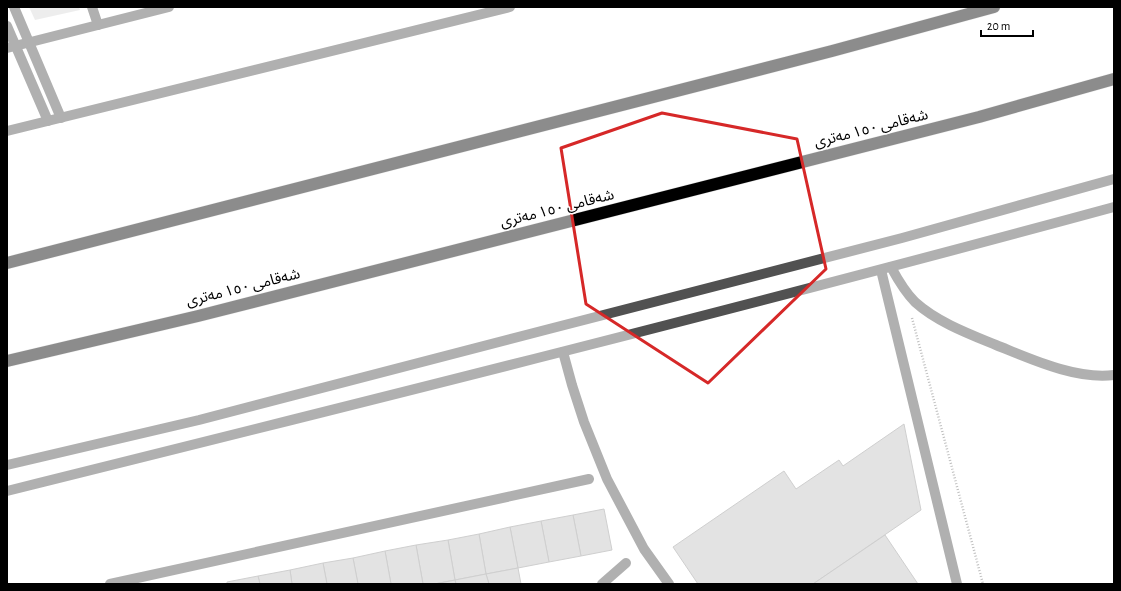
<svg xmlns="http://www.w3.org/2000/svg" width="1121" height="591" font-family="'Alegreya Sans','Noto Sans Arabic',sans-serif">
<rect width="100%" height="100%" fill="#fff"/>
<!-- green -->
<polygon fill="#d8d8d8" points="29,7 79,7 80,10 35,20"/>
<!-- building -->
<g fill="#c0c0c0" stroke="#959595">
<polygon points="904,424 921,510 813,584 698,584 673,547 784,471 796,489 839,460 843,466"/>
<polygon points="604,509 612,550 581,556 573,515"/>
<polygon points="573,515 581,556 549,562 541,521"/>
<polygon points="541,521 549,562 518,568 510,527"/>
<polygon points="510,527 518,568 486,574 479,534"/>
<polygon points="479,534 486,574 455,580 448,540"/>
<polygon points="885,535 918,584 813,584"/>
<polygon points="448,540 455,580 434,584 423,584 416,545"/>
<polygon points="416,545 423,584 391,584 385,551"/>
<polygon points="385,551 391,584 358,584 353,558"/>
<polygon points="353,558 358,584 327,584 323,563"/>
<polygon points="323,563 327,584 292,584 290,570"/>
<polygon points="518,568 521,584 489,584 486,574"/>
<polygon points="290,570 292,584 260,584 258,576"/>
<polygon points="486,574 489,584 456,584 455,580"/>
<polygon points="258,576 260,584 227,584 227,582"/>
<polygon points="455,580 456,584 435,584"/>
</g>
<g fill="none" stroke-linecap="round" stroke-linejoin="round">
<defs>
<g id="highway">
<polyline points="7,263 832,51 994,7"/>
<polyline points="7,361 198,316 979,117 1114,79"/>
</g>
</defs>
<!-- highway casing -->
<use href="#highway" stroke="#dbdbdb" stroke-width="13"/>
<!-- path -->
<polyline stroke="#737373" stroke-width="2.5" stroke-dasharray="1 2" stroke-linecap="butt" points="912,318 983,584"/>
<!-- minor -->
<g stroke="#515151" stroke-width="10">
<polyline points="14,7 61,118"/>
<polyline points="92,7 98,25"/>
<polyline points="7,26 48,121"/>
<polyline points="7,48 169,7"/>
<polyline points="7,131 510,7"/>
<path d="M 891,267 C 898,280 905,292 915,302 C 937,322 969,334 996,345 C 1031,359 1076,380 1114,375"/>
<polyline points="881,270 957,584"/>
<polyline points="563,352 572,385 584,422 607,479 644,549 669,584"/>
<polyline points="7,465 199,420 549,329 902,238 1114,179"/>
<path d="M 7,491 C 377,399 746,307 1114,207"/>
<polyline points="110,584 589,479"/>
<polyline points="602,584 626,563"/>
</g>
<!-- highway -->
<use href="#highway" stroke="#000" stroke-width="12"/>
</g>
<!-- marked area -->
<path d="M0 0H1121V591H0ZM 662,113 L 797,139 L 826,269 L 708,383 L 586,304 L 561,148 Z" fill="#fff" fill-opacity=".55" fill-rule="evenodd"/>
<path fill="none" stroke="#d62828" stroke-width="3" stroke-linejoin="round" d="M 662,113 L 797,139 L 826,269 L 708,383 L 586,304 L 561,148 Z"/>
<g text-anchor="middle" stroke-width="3" stroke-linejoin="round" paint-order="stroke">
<!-- street labels -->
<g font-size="15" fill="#000" stroke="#fff">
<text transform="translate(871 128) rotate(-14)" y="5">شەقامی ١٥٠ مەتری</text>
<text transform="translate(557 208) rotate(-14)" y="5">شەقامی ١٥٠ مەتری</text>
<text transform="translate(243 287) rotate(-14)" y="5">شەقامی ١٥٠ مەتری</text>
</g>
</g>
<!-- border -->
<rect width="1121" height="591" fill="none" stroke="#000000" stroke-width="16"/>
<!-- scale -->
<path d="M981 30v6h52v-6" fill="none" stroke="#000000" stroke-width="2"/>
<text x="987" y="30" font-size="12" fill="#000000" stroke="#ffffff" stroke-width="3" paint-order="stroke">20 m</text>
</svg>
